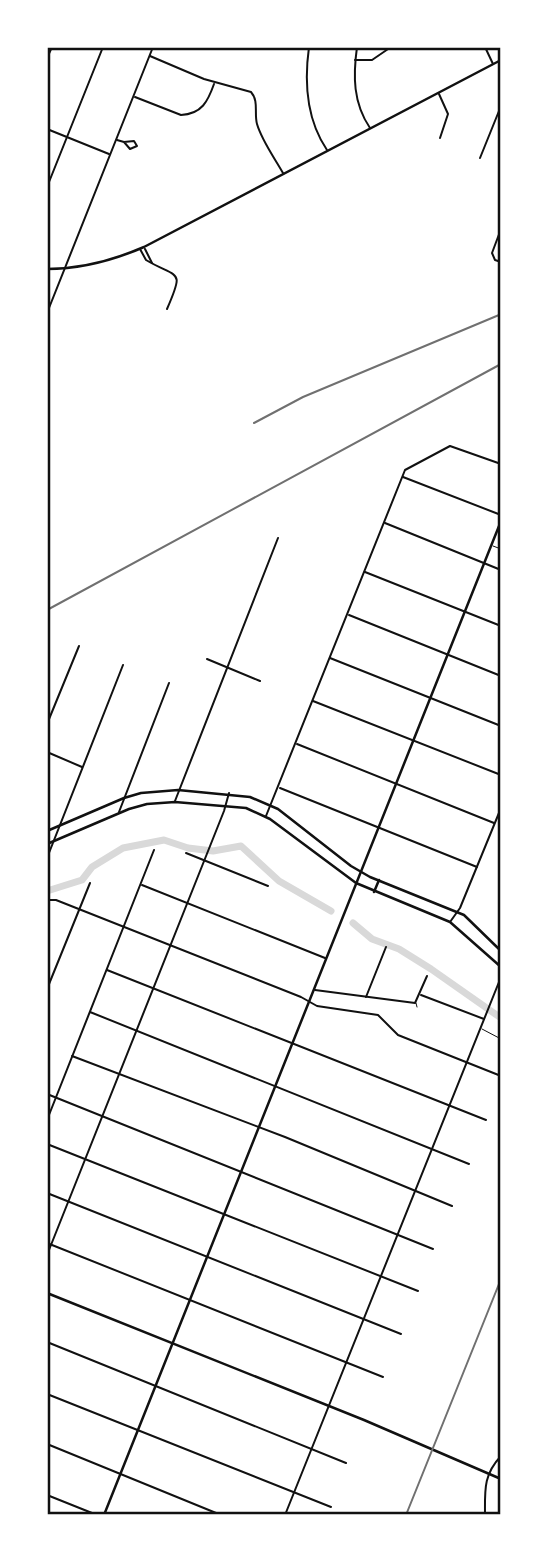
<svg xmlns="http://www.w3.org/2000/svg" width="548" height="1562" font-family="'Source Sans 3',sans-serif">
<rect width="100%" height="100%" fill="#fff"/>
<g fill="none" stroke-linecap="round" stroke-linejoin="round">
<!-- river -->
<g stroke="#d9d9d9" stroke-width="7">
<polyline points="47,891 82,880 92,867 123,848 164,840 188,848 213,851 241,846 279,881 331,911"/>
<polyline points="353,923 372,939 399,949 431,969 501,1018"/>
</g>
<!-- service -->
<g stroke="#111" stroke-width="1">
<polyline points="493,546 501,549"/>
<polyline points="416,1003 417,1007"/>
<polyline points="482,1029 501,1039"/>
</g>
<!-- minor -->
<g stroke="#111" stroke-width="2">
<path d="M 309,47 C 304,83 306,119 327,150"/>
<path d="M 357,47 C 353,76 353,103 370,128"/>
<polyline points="485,47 493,64"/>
<path d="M 150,56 L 204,79 L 251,92 C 259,101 254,113 257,124 C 262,141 274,157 283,173"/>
<polyline points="47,58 52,47"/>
<polyline points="355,60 372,60 391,47"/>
<polyline points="439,94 448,114 440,138"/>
<path d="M 135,97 L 181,115 C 202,114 208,101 214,84"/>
<polyline points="47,129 109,154"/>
<polyline points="117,140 124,142 130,149 137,146 134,141 124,142"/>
<polyline points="480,158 501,106"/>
<polyline points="47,187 103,47"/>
<polyline points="501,229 492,253 495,260 501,262"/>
<path d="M 140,249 L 146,260 C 178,279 185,268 167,309"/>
<polyline points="145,249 152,263"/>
<polyline points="47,313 153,47"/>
<polyline points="403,477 501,515"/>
<polyline points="385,523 501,570"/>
<polyline points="365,572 501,626"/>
<polyline points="349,615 501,676"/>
<polyline points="330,658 501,726"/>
<polyline points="207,659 260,681"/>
<polyline points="313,701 501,775"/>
<polyline points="47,724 79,646"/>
<polyline points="297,744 494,823"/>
<polyline points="47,752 82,767"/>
<polyline points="280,788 477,867"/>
<polyline points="175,801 278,538"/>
<polyline points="119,812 169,683"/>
<polyline points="266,816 405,470 450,446 501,464"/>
<polyline points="186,853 268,886"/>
<polyline points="47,858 123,665"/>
<polyline points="142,885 325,958"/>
<polyline points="47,900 56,900 301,997 317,1006 378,1015 398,1035 501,1076"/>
<polyline points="450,922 460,908 501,808"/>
<polyline points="107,970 486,1120"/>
<polyline points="47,989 90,883"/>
<polyline points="315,990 415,1003 427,976"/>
<polyline points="421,995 484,1019"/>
<polyline points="366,997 386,947"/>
<polyline points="90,1012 469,1164"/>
<polyline points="72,1056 285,1137 452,1206"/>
<polyline points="47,1094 433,1249"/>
<polyline points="47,1120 154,850"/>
<polyline points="47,1144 418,1291"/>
<polyline points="47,1193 401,1334"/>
<polyline points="47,1243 383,1377"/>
<polyline points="47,1255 224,811 229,793"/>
<polyline points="47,1342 346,1463"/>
<polyline points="47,1394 331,1507"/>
<polyline points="47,1444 221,1515"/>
<polyline points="47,1495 97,1515"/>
<polyline points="285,1515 501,977"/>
<path d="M 485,1515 C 485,1491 483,1475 501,1456"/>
</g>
<!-- tertiary -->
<polyline stroke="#111" stroke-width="2.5" points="47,1293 364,1420 501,1479"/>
<!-- secondary -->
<g stroke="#111" stroke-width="2.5">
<path d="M 47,269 C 81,269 114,260 144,247 L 501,60"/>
<polyline points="47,831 124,798 141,793 178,790 250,797 278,809 351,866 370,877 464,915 501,951"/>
<polyline points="47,844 129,809 147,804 175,802 246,808 270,819 356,883 450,922 501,967"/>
<polyline points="374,892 379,880"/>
<polyline points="104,1515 501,521"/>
</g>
<!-- rail -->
<g stroke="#707070" stroke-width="2">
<polyline points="254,423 303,397 499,315"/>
<polyline points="47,610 501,364"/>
<polyline points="406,1515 501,1279"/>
</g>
</g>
<!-- border -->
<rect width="548" height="1562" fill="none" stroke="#ffffff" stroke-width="98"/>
<rect x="49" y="49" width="450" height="1464" fill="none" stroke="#111" stroke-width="2.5"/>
</svg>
